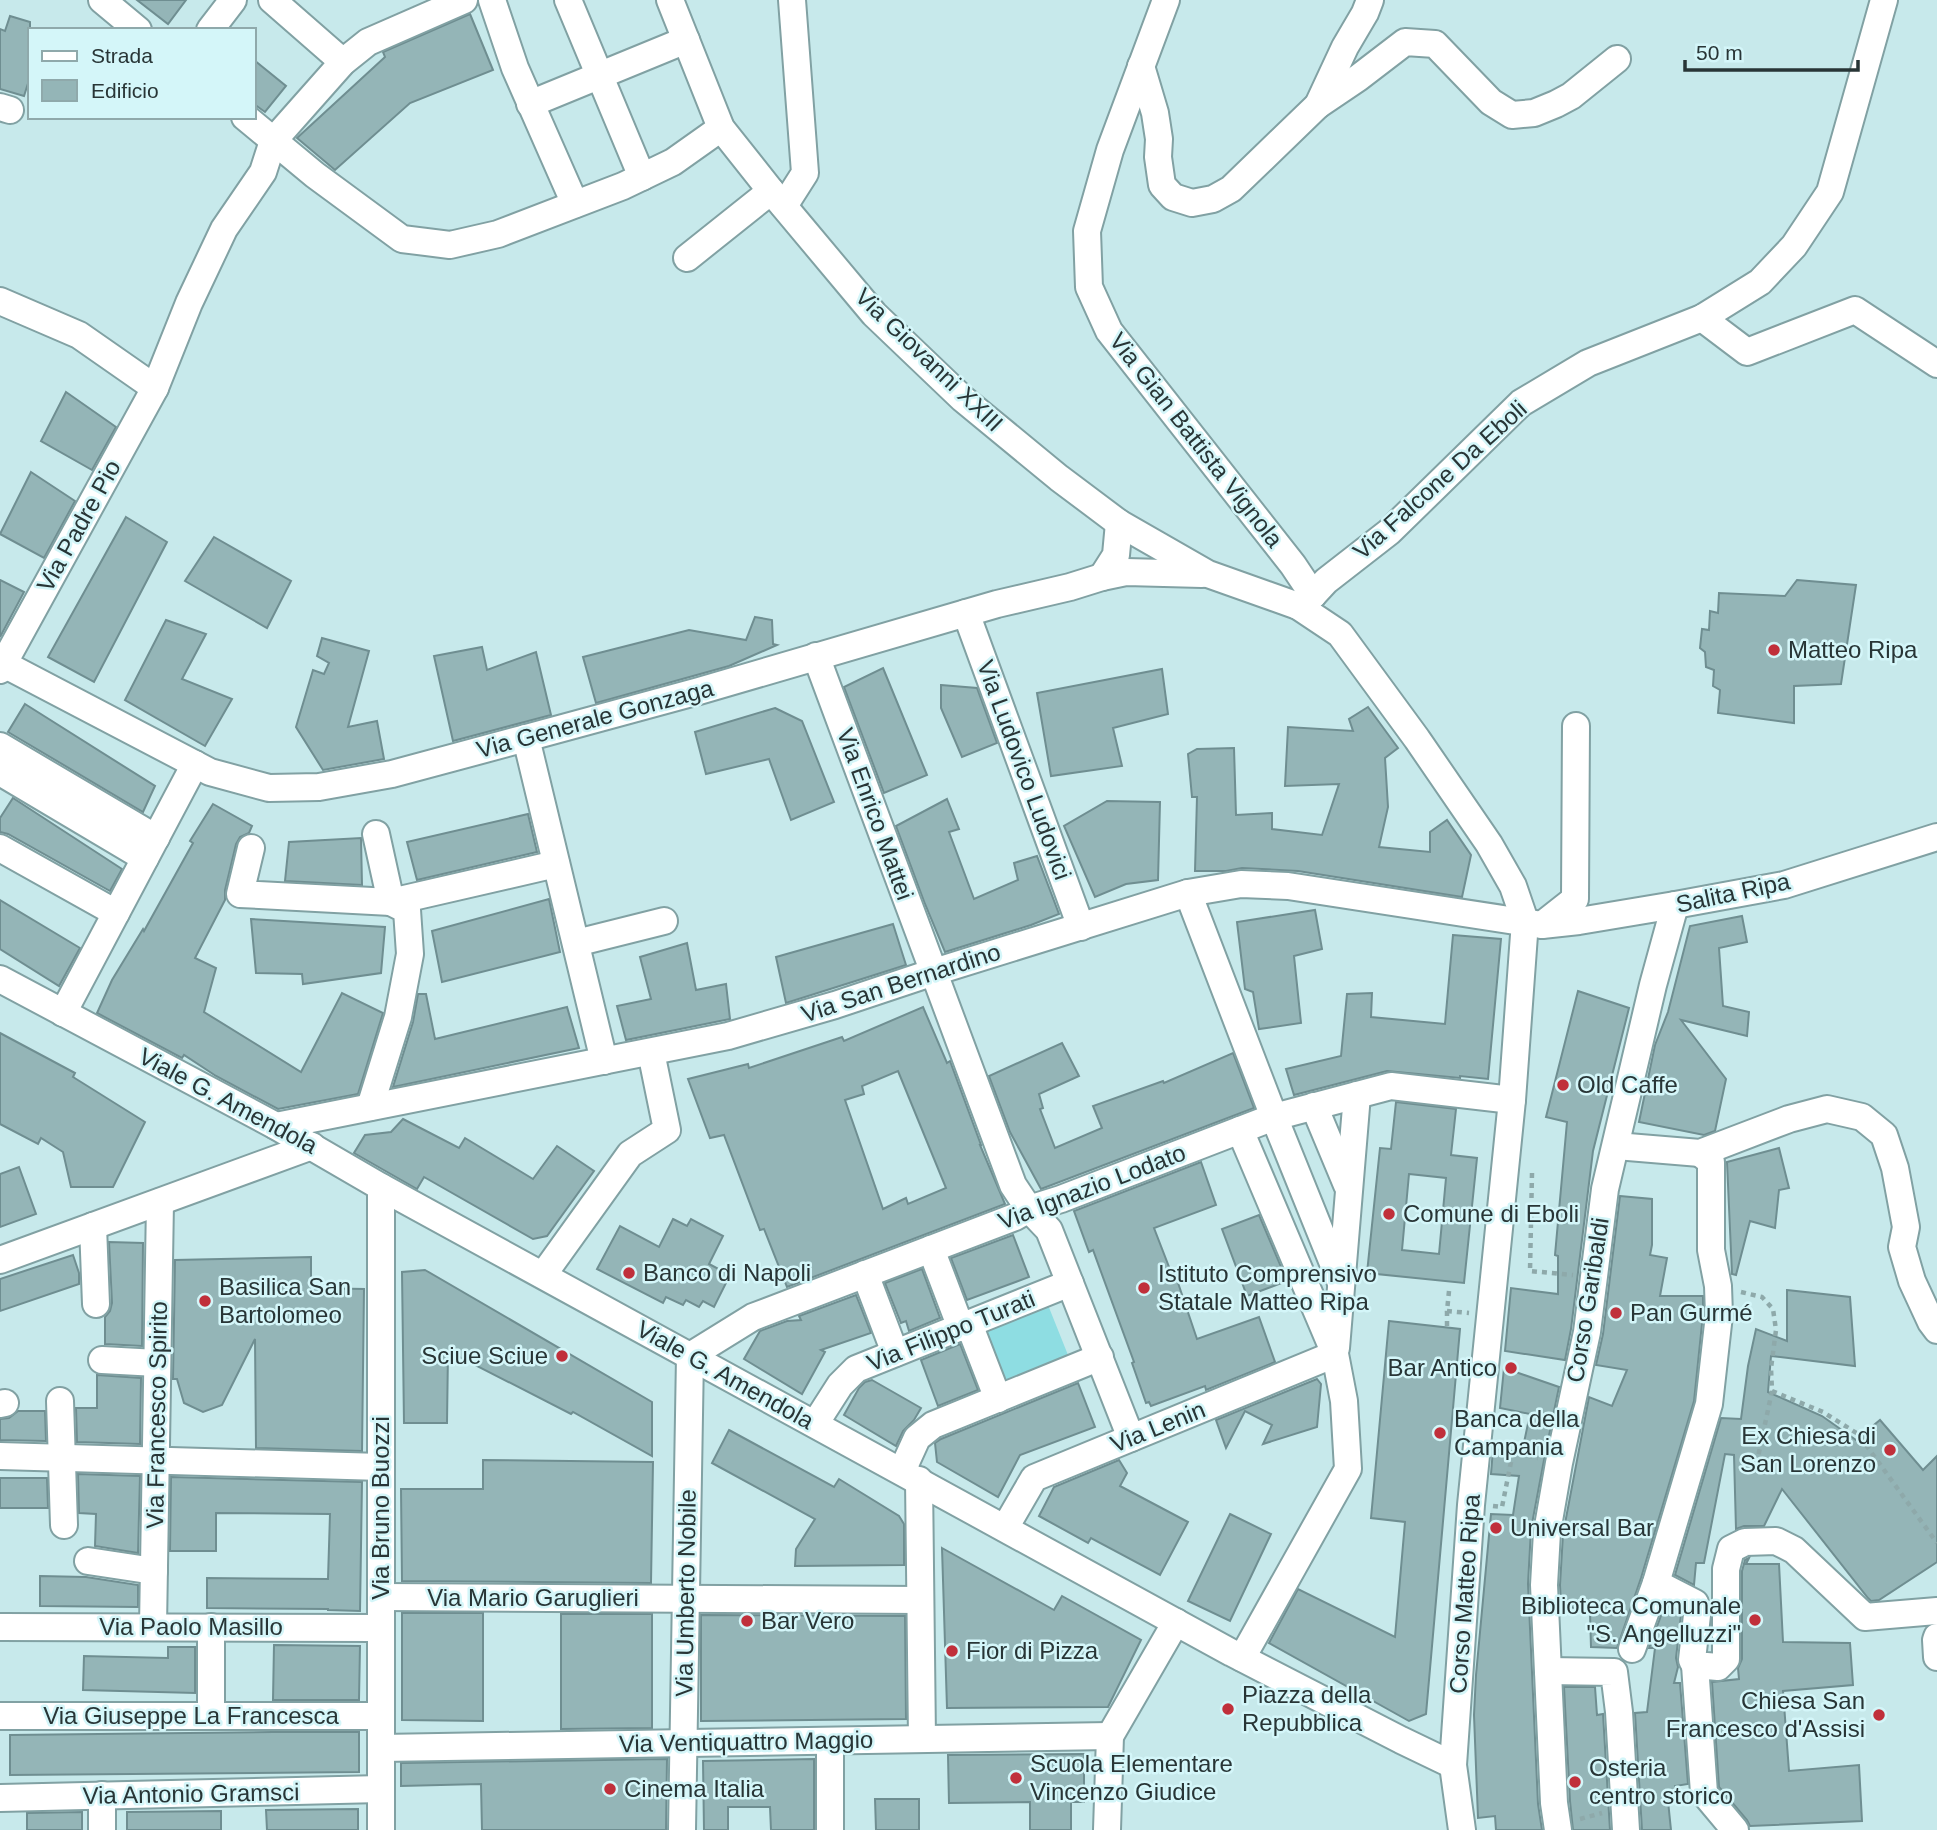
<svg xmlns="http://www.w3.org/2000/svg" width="1937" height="1830" font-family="Arial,sans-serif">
<rect width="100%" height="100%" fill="#c7e9eb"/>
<!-- green -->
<polygon fill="#8edde2" points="1048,1305 1070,1360 1001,1387 979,1331"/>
<!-- building -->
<g fill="#94b5b7" stroke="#6f8e91" stroke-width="2" fill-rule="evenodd">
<polygon points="137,0 186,0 168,24"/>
<polygon points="470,14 493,70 410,103 335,170 297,138 385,57 383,52"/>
<polygon points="10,16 30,22 30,77 24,96 0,89 0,29 5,31"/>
<polygon points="254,60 286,86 265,112 254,104"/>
<polygon points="66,392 116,427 92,470 41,441"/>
<polygon points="31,472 75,501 44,558 0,534"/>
<polygon points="126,517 167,542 94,682 48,657"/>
<polygon points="214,537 291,581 267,628 185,581"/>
<polygon points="0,580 24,592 0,637"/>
<polygon points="1797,580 1856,585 1841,684 1794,686 1794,723 1718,713 1720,690 1713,686 1714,670 1706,667 1705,652 1700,648 1702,629 1709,630 1710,611 1718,613 1719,593 1785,596"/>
<polygon points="755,617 772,620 773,644 777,645 729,666 596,703 583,657 689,630 746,640"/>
<polygon points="166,620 206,634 182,679 232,699 205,746 125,700"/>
<polygon points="322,638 369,651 348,727 377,721 384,759 323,770 296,727 313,670 324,674 329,663 317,656"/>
<polygon points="482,647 487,670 536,652 551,715 453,741 434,656"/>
<polygon points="883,668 927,775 884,793 844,687"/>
<polygon points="1162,669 1168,714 1113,728 1122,766 1051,776 1037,693"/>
<polygon points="941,685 977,688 997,743 962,757 941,708"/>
<polygon points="25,704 155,786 143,812 8,732"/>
<polygon points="1368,707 1398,748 1385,758 1388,807 1379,847 1430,852 1430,832 1447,820 1471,855 1462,897 1298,871 1242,868 1226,871 1195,871 1197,797 1192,797 1188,754 1197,749 1234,748 1236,815 1272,813 1272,829 1322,835 1339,784 1285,786 1288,727 1353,731 1349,719"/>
<polygon points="775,708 802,721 834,802 791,820 769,759 706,774 695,732"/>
<polygon points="13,798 122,869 110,891 8,834 0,832 0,818"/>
<polygon points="947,799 959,829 949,832 974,899 1018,880 1014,863 1037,856 1059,914 1031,925 945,952 925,904 896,826"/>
<polygon points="1107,801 1160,802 1158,880 1126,884 1095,897 1064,826"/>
<polygon points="213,804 252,826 249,833 240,837 236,844 225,890 225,900 195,958 216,968 204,1012 301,1072 342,993 383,1013 358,1094 278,1109 216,1076 184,1055 182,1058 97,1013 112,980 143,929 144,931 193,843 190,841"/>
<polygon points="528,814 537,852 417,880 407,842"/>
<polygon points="361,838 362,885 285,881 289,842"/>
<polygon points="549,899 560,952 442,982 432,931"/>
<polygon points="0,900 80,948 59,986 0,949"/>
<polygon points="1315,910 1322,949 1294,956 1301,1023 1259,1029 1253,992 1245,989 1237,922"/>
<polygon points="1742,916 1747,942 1719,948 1723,1006 1749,1012 1747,1036 1681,1020 1726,1079 1715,1131 1704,1135 1639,1122 1655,1045 1668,1012 1690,926"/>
<polygon points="251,919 385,927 381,973 303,984 302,974 256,973"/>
<polygon points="893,924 906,965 786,1003 776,957"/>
<polygon points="1453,935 1501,939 1488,1079 1460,1076 1460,1078 1387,1071 1294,1095 1286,1069 1341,1056 1347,994 1372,993 1371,1017 1445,1024"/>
<polygon points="687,943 696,990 726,984 730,1019 626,1040 617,1006 651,999 640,957"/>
<polygon points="1578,991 1629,1008 1593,1151 1571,1329 1565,1360 1505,1351 1511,1288 1558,1294 1558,1256 1555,1255 1567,1122 1546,1117"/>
<polygon points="418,994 426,994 435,1039 567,1007 579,1048 393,1087 413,1022"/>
<path d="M 923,1007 L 947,1063 L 950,1061 L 981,1145 L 980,1145 L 1005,1204 L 787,1287 L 764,1229 L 760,1230 L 724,1135 L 710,1138 L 688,1079 L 748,1064 L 749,1068 L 842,1037 L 844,1041 ZM 898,1071 L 946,1188 L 908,1204 L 906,1198 L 883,1209 L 845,1100 L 864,1094 L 862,1086 Z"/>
<polygon points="0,1033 75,1073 73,1077 145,1122 113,1187 71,1187 63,1152 41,1138 38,1144 0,1124"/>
<polygon points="1062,1043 1079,1076 1039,1094 1043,1108 1040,1109 1055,1148 1102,1128 1093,1106 1163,1081 1164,1083 1233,1053 1254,1108 1041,1189 1010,1132 989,1076"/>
<path d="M 1396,1102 L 1456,1109 L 1451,1155 L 1477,1158 L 1464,1283 L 1367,1273 L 1380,1148 L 1391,1149 ZM 1409,1174 L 1446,1178 L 1439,1254 L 1402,1250 Z"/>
<polygon points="403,1119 459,1148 465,1138 533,1179 557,1146 594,1171 547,1236 533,1239 424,1177 417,1189 354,1153 365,1135 391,1132"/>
<polygon points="1779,1148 1789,1188 1779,1190 1775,1228 1750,1221 1736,1275 1732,1274 1727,1162"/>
<polygon points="1201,1162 1216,1205 1154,1228 1171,1272 1174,1271 1197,1339 1259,1317 1275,1362 1206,1390 1205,1386 1151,1406 1149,1402 1146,1403 1132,1363 1134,1362 1093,1250 1089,1252 1074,1211"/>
<polygon points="19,1167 36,1214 0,1227 0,1174"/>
<polygon points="1620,1196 1652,1199 1652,1245 1650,1255 1667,1258 1660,1296 1703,1296 1703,1314 1694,1401 1641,1578 1617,1648 1591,1647 1590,1613 1561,1604 1560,1585 1563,1534 1589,1397 1612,1406 1627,1370 1596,1365 1603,1334"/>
<polygon points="1259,1215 1287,1281 1247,1296 1222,1229"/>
<polygon points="673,1219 687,1226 691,1219 723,1236 709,1264 730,1275 714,1307 703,1301 699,1307 686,1300 683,1305 666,1297 663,1303 597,1269 620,1226 659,1247"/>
<polygon points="1013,1235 1029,1277 967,1300 951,1258"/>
<polygon points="109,1242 143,1243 142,1346 105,1344 105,1317 110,1311 112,1303"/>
<polygon points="73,1255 79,1273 79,1284 0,1311 0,1279"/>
<polygon points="311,1257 311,1288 364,1289 362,1451 256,1448 255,1339 222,1405 203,1412 184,1403 177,1379 173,1379 175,1260"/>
<polygon points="922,1269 940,1318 909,1331 906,1321 901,1323 885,1283"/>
<polygon points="425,1270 652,1402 652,1456 573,1412 571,1414 448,1351 447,1423 404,1423 402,1272"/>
<polygon points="1787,1290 1850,1297 1855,1366 1771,1356 1768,1392 1822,1416 1856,1440 1880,1420 1923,1470 1937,1456 1937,1562 1879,1600 1871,1601 1868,1598 1782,1489 1764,1526 1744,1526 1736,1529 1734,1455 1725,1454 1704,1563 1696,1563 1694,1585 1675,1575 1721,1418 1741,1419 1748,1366 1756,1329 1787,1341"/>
<polygon points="856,1295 871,1333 821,1350 825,1352 802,1394 744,1359 760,1331 787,1321 801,1320 799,1316"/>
<polygon points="1389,1321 1460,1329 1426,1714 1409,1721 1269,1643 1298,1589 1395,1637 1405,1522 1371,1518"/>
<polygon points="960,1344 978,1390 938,1406 921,1360"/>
<polygon points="1504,1368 1559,1387 1544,1460 1531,1529 1528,1584 1538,1804 1542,1830 1496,1830 1495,1816 1478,1818 1474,1715 1476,1675 1491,1514 1513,1515 1519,1476 1491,1474 1493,1449 1522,1452 1530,1414 1500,1408"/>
<polygon points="97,1375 141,1378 140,1444 77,1442 76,1408 97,1408"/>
<polygon points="1317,1379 1321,1384 1317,1427 1263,1444 1272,1425 1245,1411 1226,1448 1216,1420"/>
<polygon points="872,1380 921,1408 914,1420 903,1431 896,1446 844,1415 859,1388 865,1382"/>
<polygon points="1078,1383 1095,1427 1020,1455 998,1497 937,1462 935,1443 941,1439"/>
<polygon points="18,1411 45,1411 46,1441 0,1440 0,1419 9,1418"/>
<polygon points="729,1430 834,1487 839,1479 899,1516 904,1524 904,1565 795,1566 796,1549 815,1519 712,1463"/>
<polygon points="483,1460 653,1462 651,1583 402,1581 401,1489 483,1489"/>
<polygon points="1119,1460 1127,1473 1120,1486 1188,1522 1160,1575 1091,1538 1088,1543 1039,1516 1054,1487"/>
<polygon points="78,1474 140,1476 138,1553 95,1546 96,1514 79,1513"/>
<polygon points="171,1477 362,1482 360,1611 328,1610 328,1609 207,1608 207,1578 328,1579 330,1514 216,1513 216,1551 170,1551"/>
<polygon points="0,1478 47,1478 48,1508 0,1508"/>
<polygon points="1230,1514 1271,1534 1230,1621 1188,1601"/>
<polygon points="942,1548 1054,1610 1062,1596 1141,1640 1108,1707 947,1708"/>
<polygon points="1749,1558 1746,1564 1779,1564 1783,1642 1850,1643 1853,1685 1783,1691 1789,1771 1859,1765 1862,1821 1750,1826 1747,1820 1719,1787 1712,1682 1739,1679 1738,1668 1742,1659 1742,1571 1745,1560"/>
<polygon points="40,1576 86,1577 138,1585 138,1607 40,1606"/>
<polygon points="1665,1605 1681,1613 1681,1615 1676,1658 1678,1667 1674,1683 1680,1683 1688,1784 1675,1786 1675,1790 1667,1791 1671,1830 1642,1830 1635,1713 1647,1712 1655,1648 1649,1648"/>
<polygon points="402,1613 483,1613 483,1721 402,1720"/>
<polygon points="561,1614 652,1614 652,1728 561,1729"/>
<polygon points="701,1615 905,1616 906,1719 701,1721"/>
<polygon points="274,1645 360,1646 359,1700 273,1700"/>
<polygon points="168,1647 195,1647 195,1693 83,1690 84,1656 168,1658"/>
<polygon points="1564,1687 1595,1687 1597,1715 1603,1714 1610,1830 1573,1830 1570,1801"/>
<polygon points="273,1732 359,1732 359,1772 10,1775 10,1735"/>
<polygon points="1084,1754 1084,1802 1071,1802 1071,1830 1030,1830 1030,1802 949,1803 948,1755"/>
<polygon points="667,1759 666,1830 482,1830 481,1784 401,1786 401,1763"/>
<polygon points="814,1759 814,1830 771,1830 770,1807 728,1807 728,1830 704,1830 703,1761"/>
<polygon points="875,1799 919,1799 919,1830 876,1830"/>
<polygon points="358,1809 358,1830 267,1830 266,1810"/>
<polygon points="221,1811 221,1830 127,1830 127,1812"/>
<polygon points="82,1812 82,1830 27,1830 27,1813"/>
</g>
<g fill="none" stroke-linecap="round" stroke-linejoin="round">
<defs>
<g id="minor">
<polyline points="102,0 138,30"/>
<polyline points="272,0 343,62"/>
<polyline points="492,0 515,68 575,204"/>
<polyline points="568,0 642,177"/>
<polyline points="670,0 721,128 771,191 874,314 963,399 1059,478 1119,523 1208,574 1298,606 1340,634 1417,739 1489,844 1513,886 1525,921 1512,1100 1471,1505 1453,1765 1462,1830"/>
<polyline points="1166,0 1110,150 1087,231 1089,287 1109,331 1293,565 1313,595"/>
<polyline points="210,30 233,0"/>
<polyline points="1141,66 1155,113 1159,139 1158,157 1162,185 1173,197 1192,203 1213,199 1231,189 1318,105 1345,47 1365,13 1370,0"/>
<polyline points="530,104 686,40"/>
<polyline points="1318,105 1358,78 1405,42 1435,44 1491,102 1512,115 1534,113 1556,104 1571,96 1617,59"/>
<polyline points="0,107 10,110"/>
<polyline points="245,117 315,175 402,239 450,245 498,234 623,186 673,162 721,128"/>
<polyline points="784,206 805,173 792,0"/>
<polyline points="687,258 771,191"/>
<polyline points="0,301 79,335 155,388"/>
<polyline points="1702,318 1747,352 1855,310 1937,364"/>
<polyline points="1102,577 1116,555 1119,523"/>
<polyline points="1298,606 1313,595 1326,581 1389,532 1521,403 1588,363 1702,318 1760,282 1794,246 1830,192 1884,0"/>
<polyline points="966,613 1081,927"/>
<polyline points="816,656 1013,1185 1029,1209 1049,1230 1131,1438"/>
<polyline points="0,662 210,772 269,788 319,787 392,774 526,738 699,691 997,604 1070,587 1102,577 1126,572 1202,574"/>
<polyline points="0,670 155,388 189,303 224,229 263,172 273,141 343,62 368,42 464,0"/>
<polyline points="526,738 604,1061"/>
<polyline points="0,746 156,838"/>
<polyline points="0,772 145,858"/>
<polyline points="0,848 116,913"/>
<polyline points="251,848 240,894 391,902 556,864"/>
<polyline points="1188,893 1274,1117 1341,1283"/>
<polyline points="1542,925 1575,899 1576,726"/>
<polyline points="576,943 664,921"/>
<polyline points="0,979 276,1126 381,1187 1232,1653 1401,1740 1453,1765"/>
<polyline points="63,1013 195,764"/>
<polyline points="1314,1106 1347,1185"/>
<polyline points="370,1107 398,1017 410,954 407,910 391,902 376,834"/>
<polyline points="276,1126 728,1036 835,1005 934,972 1188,893 1241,884 1288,886 1542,925 1579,921 1675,905 1784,885 1937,837"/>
<polyline points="1240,1130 1335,1354 1344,1401 1348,1469 1242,1658"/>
<polyline points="1616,1146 1700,1153 1789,1119 1827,1109 1862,1117 1884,1135 1895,1168 1906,1227 1902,1247 1912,1281 1931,1322 1937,1330"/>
<polyline points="381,1187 381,1830"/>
<polyline points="93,1226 96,1304"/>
<polyline points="931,1249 961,1328"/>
<polyline points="0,1260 312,1146"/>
<polyline points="865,1274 895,1353"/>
<polyline points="543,1275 630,1154 667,1130 651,1052"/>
<polyline points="969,1324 998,1399"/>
<polyline points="1336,1348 1357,1095"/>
<polyline points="102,1360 157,1363"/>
<polyline points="60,1401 64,1525"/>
<polyline points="0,1404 5,1403"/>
<polyline points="815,1424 840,1385 856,1369 1070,1283"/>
<polyline points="0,1456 381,1467"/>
<polyline points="902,1471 917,1438 933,1425 1100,1357"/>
<polyline points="919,1480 922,1739"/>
<polyline points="1005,1528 1034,1478 1335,1354"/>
<polyline points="88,1561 154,1571"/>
<polyline points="1656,1583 1695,1603 1697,1615 1692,1660 1695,1665 1718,1667 1726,1659 1726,1569 1731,1549 1745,1542 1776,1541 1794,1550 1865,1617 1937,1611"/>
<polyline points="381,1597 920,1600"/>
<polyline points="0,1627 381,1628"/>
<polyline points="153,1627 160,1202"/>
<polyline points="211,1627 211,1716"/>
<polyline points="1937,1637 1936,1640 1937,1657"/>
<polyline points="1632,1649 1656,1583 1709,1404 1719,1315 1718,1286 1711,1250 1711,1162 1700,1153"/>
<polyline points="1695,1665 1704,1793 1735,1830"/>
<polyline points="1548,1671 1614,1672 1619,1712 1626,1830"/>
<polyline points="0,1716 381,1716"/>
<polyline points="830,1741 830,1830"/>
<polyline points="381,1748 1110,1736"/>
<polyline points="0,1798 381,1789"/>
<polyline points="102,1830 102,1795"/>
<polyline points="682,1830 690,1356 753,1317 1015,1217 1029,1209 1061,1199 1274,1117 1391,1086 1512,1100"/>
<polyline points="1107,1830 1110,1736 1176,1622"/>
<polyline points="1558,1830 1554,1803 1544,1585 1547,1532 1559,1463 1587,1332 1605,1189 1653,985 1675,905"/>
</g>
</defs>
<!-- minor casing -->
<use href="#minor" stroke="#81a1a3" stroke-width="30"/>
<!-- path -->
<g stroke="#8ea9aa" stroke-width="4.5" stroke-dasharray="5 5" stroke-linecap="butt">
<polyline points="1532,1173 1530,1271 1573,1275"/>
<polyline points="1449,1291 1447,1311 1469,1313"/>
<polyline points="1741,1292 1762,1297 1773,1309 1776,1330 1771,1368 1772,1391 1758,1457"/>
<polyline points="1447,1311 1447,1327"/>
<polyline points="1772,1391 1823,1412 1858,1434 1937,1543"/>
<polyline points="1493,1506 1502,1507 1513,1452 1538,1458"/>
<polyline points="1580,1819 1602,1813"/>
</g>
<!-- minor -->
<use href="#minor" stroke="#fff" stroke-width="26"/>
</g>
<!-- markers -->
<g fill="#c0303b" stroke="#d4f6f9" stroke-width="2.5">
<circle cx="1774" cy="650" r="7"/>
<circle cx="1563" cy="1085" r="7"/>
<circle cx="1389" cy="1214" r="7"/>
<circle cx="629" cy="1273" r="7"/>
<circle cx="1144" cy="1288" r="7"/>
<circle cx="205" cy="1301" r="7"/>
<circle cx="1616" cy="1313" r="7"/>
<circle cx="562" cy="1356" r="7"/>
<circle cx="1511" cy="1368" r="7"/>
<circle cx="1440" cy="1433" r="7"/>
<circle cx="1890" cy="1450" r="7"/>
<circle cx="1496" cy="1528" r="7"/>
<circle cx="1755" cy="1620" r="7"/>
<circle cx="747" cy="1621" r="7"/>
<circle cx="952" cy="1651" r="7"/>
<circle cx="1228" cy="1709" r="7"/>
<circle cx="1879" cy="1715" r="7"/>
<circle cx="1016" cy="1778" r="7"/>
<circle cx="1575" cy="1782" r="7"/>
<circle cx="610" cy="1789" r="7"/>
</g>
<g text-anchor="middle" stroke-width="5" stroke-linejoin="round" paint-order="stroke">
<!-- street labels -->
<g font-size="24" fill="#283536" stroke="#d4f6f9">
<text transform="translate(929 360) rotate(44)" y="8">Via Giovanni XXIII</text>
<text transform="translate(1196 440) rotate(52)" y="8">Via Gian Battista Vignola</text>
<text transform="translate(1440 480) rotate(-42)" y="8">Via Falcone Da Eboli</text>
<text transform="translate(79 526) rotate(-61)" y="8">Via Padre Pio</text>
<text transform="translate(595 719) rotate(-15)" y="8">Via Generale Gonzaga</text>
<text transform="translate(1024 770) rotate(70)" y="8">Via Ludovico Ludovici</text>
<text transform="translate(875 814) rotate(70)" y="8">Via Enrico Mattei</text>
<text transform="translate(1733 893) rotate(-12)" y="8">Salita Ripa</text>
<text transform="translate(901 983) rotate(-18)" y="8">Via San Bernardino</text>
<text transform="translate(228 1101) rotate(28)" y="8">Viale G. Amendola</text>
<text transform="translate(1092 1187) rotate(-21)" y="8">Via Ignazio Lodato</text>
<text transform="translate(1588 1300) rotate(-81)" y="8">Corso Garibaldi</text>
<text transform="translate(951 1331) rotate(-22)" y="8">Via Filippo Turati</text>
<text transform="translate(725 1375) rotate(29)" y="8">Viale G. Amendola</text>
<text transform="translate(157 1415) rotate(-89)" y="8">Via Francesco Spirito</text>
<text transform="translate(1158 1427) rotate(-22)" y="8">Via Lenin</text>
<text transform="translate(381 1508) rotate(-90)" y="8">Via Bruno Buozzi</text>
<text transform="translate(686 1593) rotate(-89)" y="8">Via Umberto Nobile</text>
<text transform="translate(1465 1594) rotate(-86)" y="8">Corso Matteo Ripa</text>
<text x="533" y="1606">Via Mario Garuglieri</text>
<text x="191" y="1635">Via Paolo Masillo</text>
<text x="191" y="1724">Via Giuseppe La Francesca</text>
<text transform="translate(746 1742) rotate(-1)" y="8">Via Ventiquattro Maggio</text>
<text transform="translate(191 1794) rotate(-1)" y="8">Via Antonio Gramsci</text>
</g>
<!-- poi labels -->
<g font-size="24" fill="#283536" stroke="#d4f6f9" text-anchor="start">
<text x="1788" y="658">Matteo Ripa</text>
<text x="1577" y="1093">Old Caffe</text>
<text x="1403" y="1222">Comune di Eboli</text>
<text x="643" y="1281">Banco di Napoli</text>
<text x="1158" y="1282">Istituto Comprensivo<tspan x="1158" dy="28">Statale Matteo Ripa</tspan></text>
<text x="219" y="1295">Basilica San<tspan x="219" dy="28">Bartolomeo</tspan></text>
<text x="1630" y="1321">Pan Gurmé</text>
<text x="548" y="1364" text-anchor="end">Sciue Sciue</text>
<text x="1497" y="1376" text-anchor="end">Bar Antico</text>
<text x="1454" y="1427">Banca della<tspan x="1454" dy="28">Campania</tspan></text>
<text x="1876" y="1444" text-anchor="end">Ex Chiesa di<tspan x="1876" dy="28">San Lorenzo</tspan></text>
<text x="1510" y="1536">Universal Bar</text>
<text x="1741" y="1614" text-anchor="end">Biblioteca Comunale<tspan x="1741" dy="28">"S. Angelluzzi"</tspan></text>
<text x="761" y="1629">Bar Vero</text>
<text x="966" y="1659">Fior di Pizza</text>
<text x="1242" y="1703">Piazza della<tspan x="1242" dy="28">Repubblica</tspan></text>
<text x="1865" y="1709" text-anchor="end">Chiesa San<tspan x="1865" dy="28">Francesco d'Assisi</tspan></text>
<text x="1030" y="1772">Scuola Elementare<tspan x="1030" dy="28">Vincenzo Giudice</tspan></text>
<text x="1589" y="1776">Osteria<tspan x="1589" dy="28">centro storico</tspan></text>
<text x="624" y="1797">Cinema Italia</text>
</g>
</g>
<!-- legend -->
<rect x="28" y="28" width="228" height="91" fill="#d4f6f9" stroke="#8fa9ab" stroke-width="2"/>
<rect x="42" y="51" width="35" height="10" fill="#ffffff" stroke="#8fa9ab" stroke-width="2"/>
<text x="91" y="63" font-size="21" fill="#283536">Strada</text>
<rect x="42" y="80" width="35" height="21" fill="#94b5b7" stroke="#8fa9ab" stroke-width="2"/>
<text x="91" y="98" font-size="21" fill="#283536">Edificio</text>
<!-- scale -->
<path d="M1685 60v10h173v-10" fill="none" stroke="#283536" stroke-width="3.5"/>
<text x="1696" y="60" font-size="21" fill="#283536" stroke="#d4f6f9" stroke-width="5" paint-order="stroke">50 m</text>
</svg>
